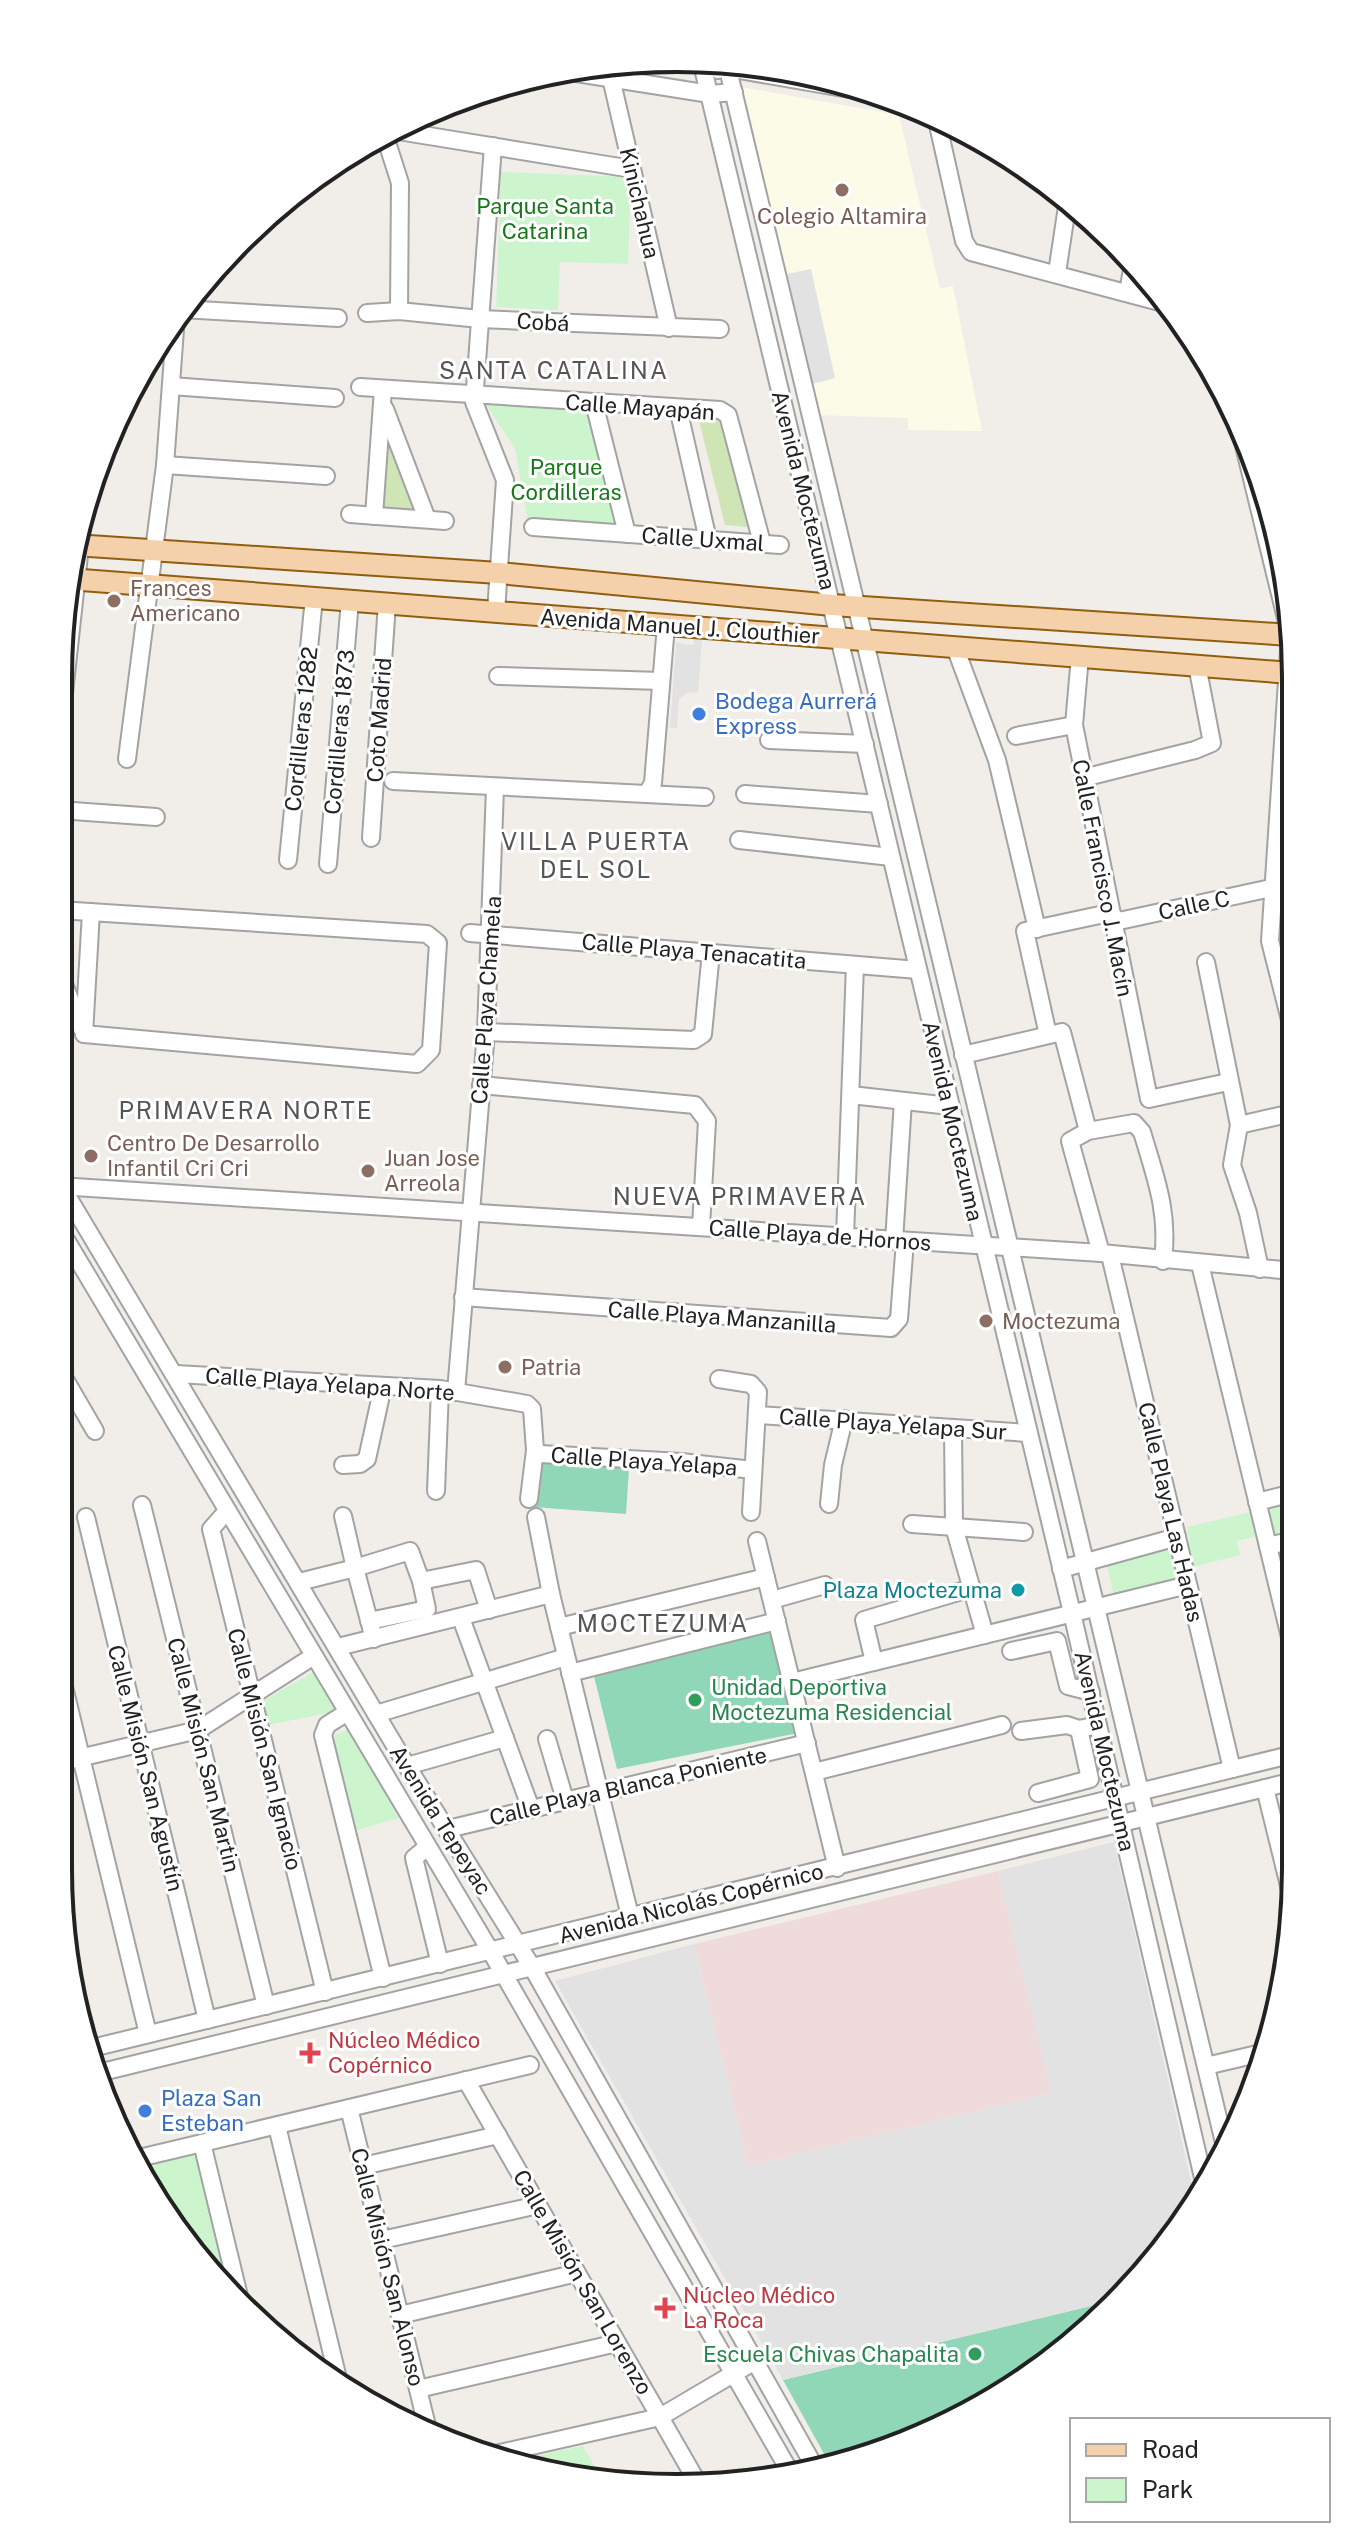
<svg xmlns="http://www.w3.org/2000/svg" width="1354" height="2546" font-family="'Public Sans',sans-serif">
<rect width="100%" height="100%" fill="#f1eee9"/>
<!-- commercial -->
<polygon fill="#efdbdb" points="998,1871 1052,2093 748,2166 694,1944"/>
<!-- education -->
<polygon fill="#fcfbe7" points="741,87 899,115 940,289 953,286 982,431 908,430 908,418 818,415"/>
<!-- grass -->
<g fill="#cfe5b5">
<polygon points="696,409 728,415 758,528 725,525"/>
<polygon points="387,442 412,498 413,514 379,513"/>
</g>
<!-- park -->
<g fill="#ccf5cd">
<polygon points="501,172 631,177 628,264 560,262 558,310 496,307"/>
<polygon points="480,395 594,403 627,534 528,523 515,449"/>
<polygon points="1293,1502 1294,1537 1260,1545 1257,1536 1237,1541 1240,1555 1181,1570 1183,1580 1114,1597 1106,1562 1189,1540 1187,1527"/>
<polygon points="315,1671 338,1711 268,1725 263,1701"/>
<polygon points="347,1730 354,1732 399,1818 357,1830 333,1745 335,1735"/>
<polygon points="200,2152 232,2289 186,2246 143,2165"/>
<polygon points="583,2446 599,2475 517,2467 505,2462"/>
</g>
<!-- pitch -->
<g fill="#90d7b8">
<polygon points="537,1461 629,1468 626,1514 533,1507"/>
<polygon points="772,1623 798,1733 617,1769 592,1668"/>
<polygon points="1120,2299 1021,2384 914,2441 828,2461 783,2380"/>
</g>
<!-- parking -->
<g fill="#e2e2e2">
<polygon points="811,269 835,378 812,384 787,274"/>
<polygon points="694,634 727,637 727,641 702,639 698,693 688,692 679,699 677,728 670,728 676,643 693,645"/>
<polygon points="1114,1842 1194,2195 1120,2299 783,2380 555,1981 694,1944 748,2166 1051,2093 998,1871"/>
</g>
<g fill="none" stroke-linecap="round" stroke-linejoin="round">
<defs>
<g id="minor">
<polyline points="701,60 1072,1613 1204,2182"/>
<polyline points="726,61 1226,2151"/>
<polyline points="718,70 728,68 878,94"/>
<polyline points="564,71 710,94 734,92"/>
<polyline points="611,78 669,328"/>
<polyline points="936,116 964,241 971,252 1171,305"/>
<polyline points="392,130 632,169"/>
<polyline points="384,133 400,183 399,311"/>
<polyline points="493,146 474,402 505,480 496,612"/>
<polyline points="1057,273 1068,200"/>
<polyline points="1128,293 1133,263"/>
<polyline points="181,309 338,318"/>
<polyline points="367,313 399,311 480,319 720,329"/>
<polyline points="171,386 335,398"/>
<polyline points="360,387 720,410 728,415 762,543"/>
<polyline points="594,403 627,534"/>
<polyline points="678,408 708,540"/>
<polyline points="385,409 427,519"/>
<polyline points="1238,421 1290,635 1270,941 1292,1028"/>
<polyline points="165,465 326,476"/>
<polyline points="350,514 445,521"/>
<polyline points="374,516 383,389"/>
<polyline points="533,527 780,545"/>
<polyline points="955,647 997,760 1037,929"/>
<polyline points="1080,656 1074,725 1149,1099 1228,1082"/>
<polyline points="498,676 661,681"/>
<polyline points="1016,736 1074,725"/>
<polyline points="59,739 80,546"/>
<polyline points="769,740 865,744"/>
<polyline points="127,759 165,465 176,316"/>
<polyline points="1083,778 1195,750 1212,743 1197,665"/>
<polyline points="393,781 705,797"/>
<polyline points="648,792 653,783 666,625"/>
<polyline points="745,794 879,804"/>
<polyline points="59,810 156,817"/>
<polyline points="371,838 387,603"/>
<polyline points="739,840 891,857"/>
<polyline points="288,860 314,598"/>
<polyline points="328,864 350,600"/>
<polyline points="59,910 427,934 438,943 431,1050 417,1064 84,1034"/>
<polyline points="470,933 918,970"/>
<polyline points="1206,962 1239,1125 1232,1165 1248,1213 1260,1269"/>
<polyline points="59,972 82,1029"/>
<polyline points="486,1032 694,1040 703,1034 711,952"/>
<polyline points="84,1034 91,912"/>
<polyline points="1048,1035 1025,931 1109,913 1119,921 1271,888"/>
<polyline points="963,1055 1062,1032 1088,1131"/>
<polyline points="481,1085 695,1105 707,1121 701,1227"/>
<polyline points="851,1095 950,1106"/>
<polyline points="1239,1125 1292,1113"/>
<polyline points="59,1182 407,1766 532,1967 813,2464"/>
<polyline points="59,1186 1101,1253 1293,1271"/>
<polyline points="59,1228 491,1952 789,2470"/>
<polyline points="845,1237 855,965"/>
<polyline points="894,1241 903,1101"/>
<path d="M 1101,1253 L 1070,1141 L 1088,1131 L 1134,1123 L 1142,1132 C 1156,1179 1169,1212 1163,1261"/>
<polyline points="1110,1255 1232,1769"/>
<polyline points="1200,1264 1294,1654"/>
<polyline points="463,1297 891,1328 899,1319 905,1241"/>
<polyline points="59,1369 95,1431"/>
<polyline points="176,1374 440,1389 527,1404 532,1409 535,1450 529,1499"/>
<polyline points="719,1379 751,1384 758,1392 751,1512"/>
<polyline points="456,1392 486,1032 495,788"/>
<polyline points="757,1415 1028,1433"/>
<polyline points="953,1428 954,1527 985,1635"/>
<polyline points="535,1450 541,1454 681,1462 753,1470"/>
<polyline points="343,1465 360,1464 367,1459 383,1386"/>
<polyline points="436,1491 440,1389"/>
<polyline points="1257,1502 1293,1493"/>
<polyline points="829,1504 833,1465 844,1419"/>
<polyline points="142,1505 266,2006"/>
<polyline points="226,1512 211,1529 325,1992"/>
<polyline points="86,1517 207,2020"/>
<polyline points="536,1517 551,1594 630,1916"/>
<polyline points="912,1524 1024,1532"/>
<polyline points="757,1541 837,1868"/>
<polyline points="1268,1546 1294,1540"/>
<polyline points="1061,1569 1177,1537"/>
<polyline points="299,1582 355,1568 343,1516"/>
<polyline points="772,1600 825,1585"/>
<polyline points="461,1618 531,1809"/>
<polyline points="369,1621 427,1609 421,1581"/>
<polyline points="559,1627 766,1577"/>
<polyline points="374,1639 355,1568 410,1551 421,1581 476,1570 489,1610"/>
<polyline points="338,1647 551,1594"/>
<polyline points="1011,1651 1057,1641 1068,1686 1091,1692"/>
<polyline points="58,1662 148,2034"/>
<polyline points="874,1662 864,1620 972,1588"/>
<polyline points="570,1673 777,1621"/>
<polyline points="792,1682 1188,1585"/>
<polyline points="346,1713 327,1725 323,1735 383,1978"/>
<polyline points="376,1714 566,1657"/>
<polyline points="1021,1731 1067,1725 1079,1729"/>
<polyline points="547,1739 565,1800"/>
<polyline points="58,1763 198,1730 312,1657"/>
<polyline points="407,1766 505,1738"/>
<polyline points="814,1772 1002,1725"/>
<polyline points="1265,1788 1295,1910"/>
<polyline points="1038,1793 1090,1779 1079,1729 1098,1725"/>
<polyline points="448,1829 807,1743"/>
<polyline points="426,1848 414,1858 440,1964"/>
<polyline points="82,2016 90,2048"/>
<polyline points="88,2049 1294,1754"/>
<polyline points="1206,2066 1266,2052"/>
<polyline points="94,2074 1294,1781"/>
<polyline points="466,2080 699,2485"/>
<polyline points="349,2108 427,2426"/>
<polyline points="277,2126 340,2387"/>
<polyline points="202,2143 239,2296"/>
<polyline points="139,2158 530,2065"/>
<polyline points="363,2166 498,2135"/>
<polyline points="382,2240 538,2205"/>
<polyline points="400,2315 577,2273"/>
<polyline points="418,2389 617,2343"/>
<polyline points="491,2455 660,2417 755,2361"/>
</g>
<g id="major">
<polyline points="74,545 499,573 832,605 1291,635"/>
<polyline points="69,579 1291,673"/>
</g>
</defs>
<!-- minor casing -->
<use href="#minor" stroke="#a3a3a3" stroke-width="20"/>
<!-- major casing -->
<use href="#major" stroke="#905e0f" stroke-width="24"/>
<!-- minor -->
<use href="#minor" stroke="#fff" stroke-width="16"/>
<!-- major -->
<use href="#major" stroke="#f4d1ab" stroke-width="20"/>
</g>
<!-- markers -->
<g fill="#8d6e63" stroke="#fff" stroke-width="3">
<circle cx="842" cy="190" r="8"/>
<circle cx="114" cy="601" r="8"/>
<circle cx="91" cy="1156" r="8"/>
<circle cx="368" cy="1171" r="8"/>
<circle cx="986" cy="1321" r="8"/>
<circle cx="505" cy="1367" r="8"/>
</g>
<g fill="#3f7fe0" stroke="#fff" stroke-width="3">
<circle cx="699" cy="714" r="8"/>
<circle cx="145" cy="2111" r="8"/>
</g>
<circle fill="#0f9aa8" stroke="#fff" stroke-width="3" cx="1018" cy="1590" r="8"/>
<g fill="#2e9e5b" stroke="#fff" stroke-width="3">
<circle cx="695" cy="1700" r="8"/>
<circle cx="975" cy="2354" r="8"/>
</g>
<g fill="#e0444e" stroke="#fff" stroke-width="3">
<path d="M306 2041h8v8h8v8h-8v8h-8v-8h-8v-8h8z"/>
<path d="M661 2296h8v8h8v8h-8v8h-8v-8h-8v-8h8z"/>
</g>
<g text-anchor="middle" stroke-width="6" stroke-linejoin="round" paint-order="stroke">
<!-- street labels -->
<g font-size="22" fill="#222" stroke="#fff">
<text transform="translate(640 203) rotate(77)" y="8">Kinichahua</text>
<text transform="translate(543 322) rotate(3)" y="8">Cobá</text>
<text transform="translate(640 407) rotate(4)" y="8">Calle Mayapán</text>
<text transform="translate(804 490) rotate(76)" y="8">Avenida Moctezuma</text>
<text transform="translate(703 539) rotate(4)" y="8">Calle Uxmal</text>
<text transform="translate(680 626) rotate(4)" y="8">Avenida Manuel J. Clouthier</text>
<text transform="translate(379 720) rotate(-86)" y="8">Coto Madrid</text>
<text transform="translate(301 729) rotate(-84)" y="8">Cordilleras 1282</text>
<text transform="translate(339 732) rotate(-85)" y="8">Cordilleras 1873</text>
<text transform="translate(1103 878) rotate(79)" y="8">Calle Francisco J. Macín</text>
<text transform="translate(1194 905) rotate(-12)" y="8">Calle C</text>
<text transform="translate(694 951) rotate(5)" y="8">Calle Playa Tenacatita</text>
<text transform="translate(486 1000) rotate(-86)" y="8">Calle Playa Chamela</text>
<text transform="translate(953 1121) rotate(77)" y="8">Avenida Moctezuma</text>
<text transform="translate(820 1235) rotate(4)" y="8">Calle Playa de Hornos</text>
<text transform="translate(722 1317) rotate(4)" y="8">Calle Playa Manzanilla</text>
<text transform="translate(330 1384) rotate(4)" y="8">Calle Playa Yelapa Norte</text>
<text transform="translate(893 1424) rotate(4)" y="8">Calle Playa Yelapa Sur</text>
<text transform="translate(644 1461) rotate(4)" y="8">Calle Playa Yelapa</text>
<text transform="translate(1171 1512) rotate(77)" y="8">Calle Playa Las Hadas</text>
<text transform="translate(265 1749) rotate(76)" y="8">Calle Misión San Ignacio</text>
<text transform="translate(1105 1751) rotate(77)" y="8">Avenida Moctezuma</text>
<text transform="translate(204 1755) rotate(76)" y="8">Calle Misión San Martin</text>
<text transform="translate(146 1768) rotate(76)" y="8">Calle Misión San Agustín</text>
<text transform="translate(628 1786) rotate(-13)" y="8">Calle Playa Blanca Poniente</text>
<text transform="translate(441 1820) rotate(58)" y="8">Avenida Tepeyac</text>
<text transform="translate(691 1903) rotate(-14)" y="8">Avenida Nicolás Copérnico</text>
<text transform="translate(388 2267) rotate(76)" y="8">Calle Misión San Alonso</text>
<text transform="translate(583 2282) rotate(60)" y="8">Calle Misión San Lorenzo</text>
</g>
<!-- park labels -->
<g font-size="22" fill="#17781a" stroke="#fff">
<text x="545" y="214">Parque Santa<tspan x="545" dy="25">Catarina</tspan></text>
<text x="566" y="475">Parque<tspan x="566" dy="25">Cordilleras</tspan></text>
</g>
<!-- education labels -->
<g font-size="22" fill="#785e54" stroke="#fff" text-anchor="start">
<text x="842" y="224" text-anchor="middle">Colegio Altamira</text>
<text x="130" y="596">Frances<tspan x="130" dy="25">Americano</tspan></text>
<text x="107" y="1151">Centro De Desarrollo<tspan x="107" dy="25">Infantil Cri Cri</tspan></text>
<text x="384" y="1166">Juan Jose<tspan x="384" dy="25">Arreola</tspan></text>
<text x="1002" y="1329">Moctezuma</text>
<text x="521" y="1375">Patria</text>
</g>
<!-- shop labels -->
<g font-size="22" fill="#366cbe" stroke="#fff" text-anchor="start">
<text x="715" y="709">Bodega Aurrerá<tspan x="715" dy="25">Express</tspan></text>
<text x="161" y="2106">Plaza San<tspan x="161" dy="25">Esteban</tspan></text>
</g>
<!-- culture labels -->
<g font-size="22" fill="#0d838f" stroke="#fff" text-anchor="end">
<text x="1002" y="1598">Plaza Moctezuma</text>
</g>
<!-- leisure labels -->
<g font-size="22" fill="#27864d" stroke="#fff" text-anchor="start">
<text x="711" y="1695">Unidad Deportiva<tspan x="711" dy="25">Moctezuma Residencial</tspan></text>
<text x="959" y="2362" text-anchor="end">Escuela Chivas Chapalita</text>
</g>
<!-- health labels -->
<g font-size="22" fill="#be3a42" stroke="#fff" text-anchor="start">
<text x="328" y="2048">Núcleo Médico<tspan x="328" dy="25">Copérnico</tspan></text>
<text x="683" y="2303">Núcleo Médico<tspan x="683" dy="25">La Roca</tspan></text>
</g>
<!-- neighbourhood labels -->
<g font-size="24" letter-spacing="2" fill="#555" stroke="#fff">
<text x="554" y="379">SANTA CATALINA</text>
<text x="596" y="850">VILLA PUERTA<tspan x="596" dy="28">DEL SOL</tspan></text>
<text x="246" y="1119">PRIMAVERA NORTE</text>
<text x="740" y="1205">NUEVA PRIMAVERA</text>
<text x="663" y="1632">MOCTEZUMA</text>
</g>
</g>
<!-- crop -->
<path d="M0 0H1354V2546H0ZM677 72H677A605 605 0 0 1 1282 677V1869A605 605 0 0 1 677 2474H677A605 605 0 0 1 72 1869V677A605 605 0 0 1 677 72Z" fill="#fff" fill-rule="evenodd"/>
<path fill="none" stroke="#222" stroke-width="4" d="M677 72H677A605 605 0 0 1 1282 677V1869A605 605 0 0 1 677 2474H677A605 605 0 0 1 72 1869V677A605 605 0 0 1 677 72Z"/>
<!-- legend -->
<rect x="1070" y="2418" width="260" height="104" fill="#ffffff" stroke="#a7a7a7" stroke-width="2"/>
<rect x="1086" y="2444" width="40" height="12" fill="#f4d1ab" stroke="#a7a7a7" stroke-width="2"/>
<text x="1142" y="2458" font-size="24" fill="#222222">Road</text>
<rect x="1086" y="2478" width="40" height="24" fill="#ccf5cd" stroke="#a7a7a7" stroke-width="2"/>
<text x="1142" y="2498" font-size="24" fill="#222222">Park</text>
</svg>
